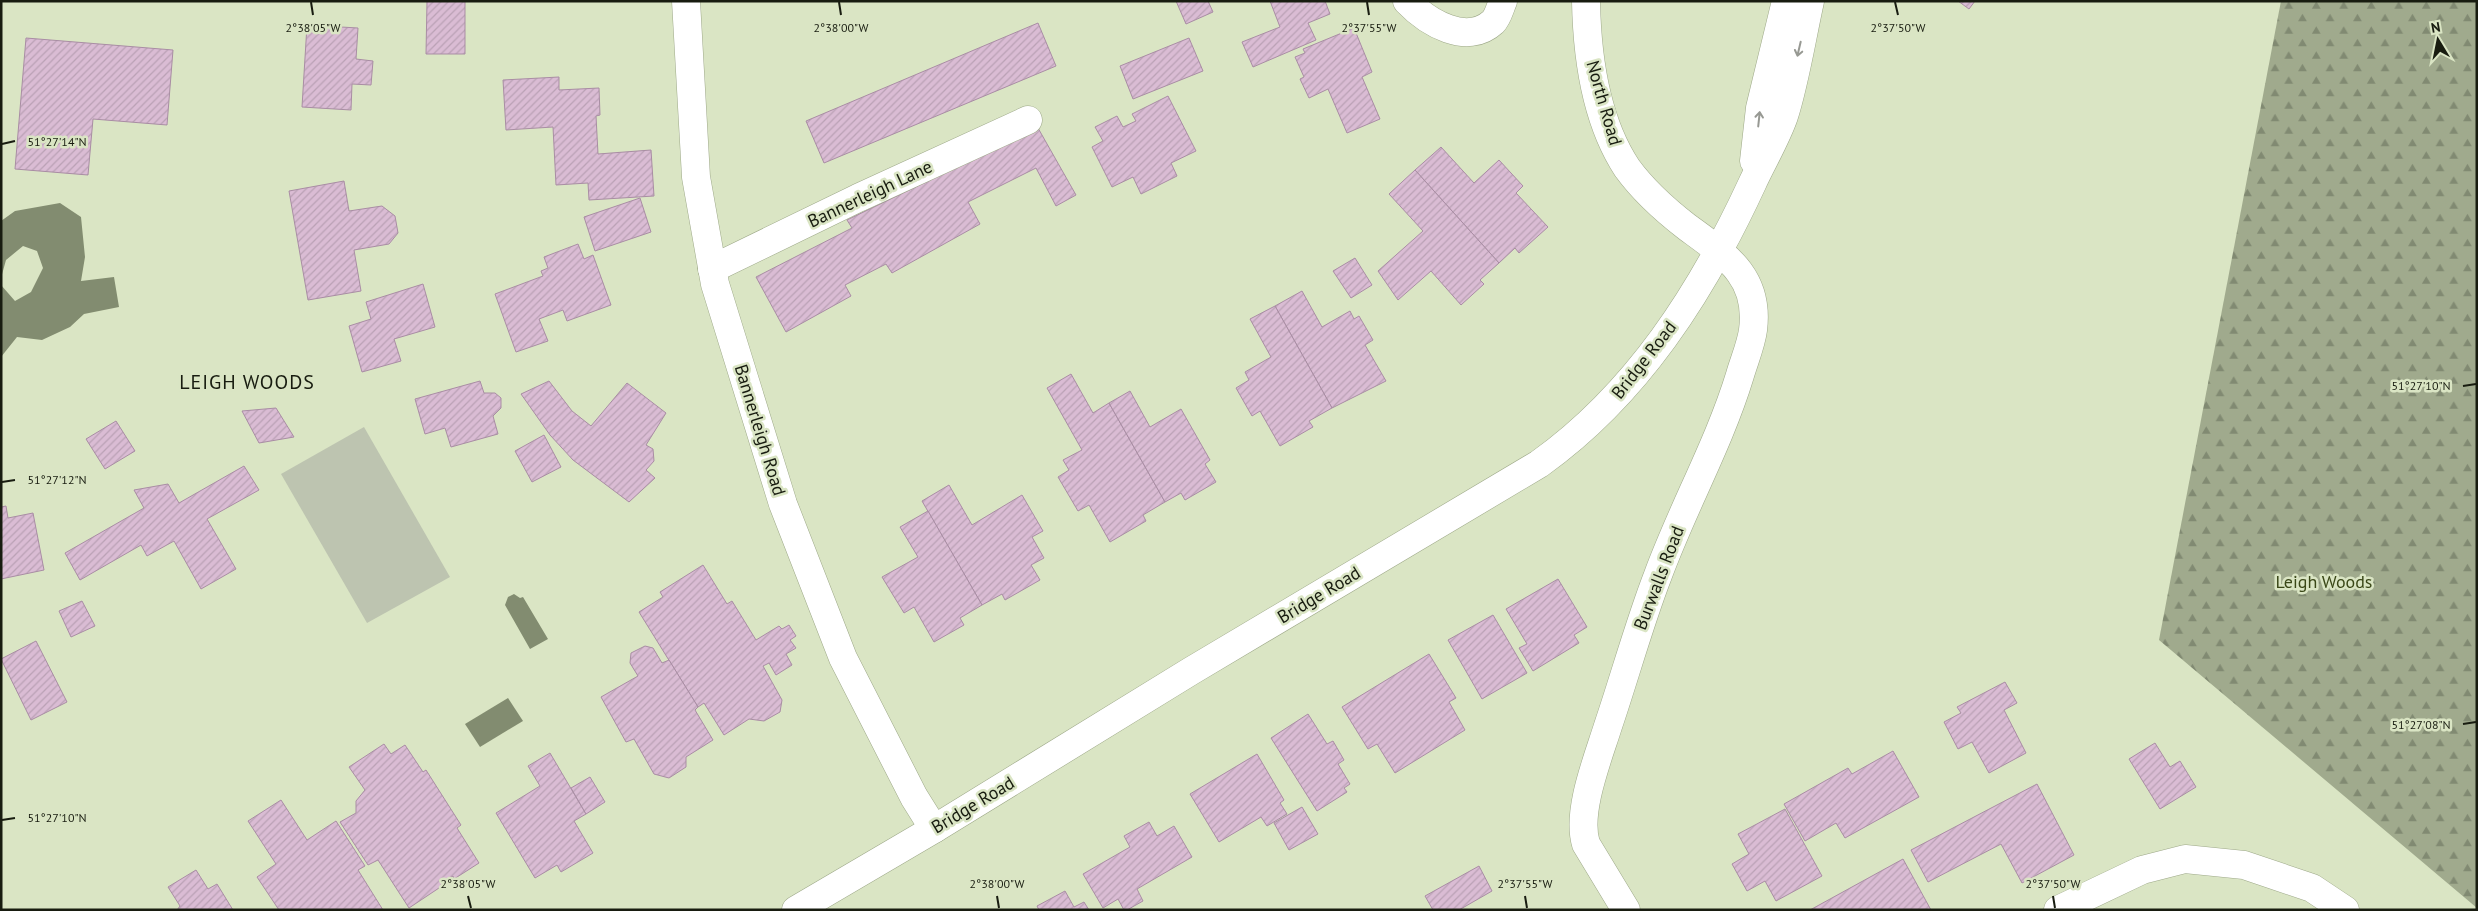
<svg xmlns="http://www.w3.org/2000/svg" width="2478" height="911" font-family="'PT Sans',sans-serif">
<defs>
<pattern id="forest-firs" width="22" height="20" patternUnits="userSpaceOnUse" patternTransform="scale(1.25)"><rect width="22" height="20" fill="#a0aa8d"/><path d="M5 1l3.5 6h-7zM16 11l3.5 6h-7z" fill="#818a72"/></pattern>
<pattern id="building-hatch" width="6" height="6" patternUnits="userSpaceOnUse" patternTransform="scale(1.25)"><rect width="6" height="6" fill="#dabcd4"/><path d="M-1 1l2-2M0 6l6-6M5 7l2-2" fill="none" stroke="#baa1b5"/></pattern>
</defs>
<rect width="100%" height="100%" fill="#dae5c4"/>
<!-- grass -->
<polygon fill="#bdc4b0" points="364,427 450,577 367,623 281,474"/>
<!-- forest -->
<polygon fill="url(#forest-firs)" points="2281,1 2477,1 2477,908 2159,640"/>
<!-- water -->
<g fill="#828c70">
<polygon points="60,203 81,217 85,257 81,281 114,277 119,307 84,314 70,327 42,340 17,337 1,357 1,285 15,301 31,292 43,268 37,251 23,246 6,260 1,278 1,221 15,211"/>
<polygon points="514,594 520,598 523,597 548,639 530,649 505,605 508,597"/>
<polygon points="508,698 523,721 480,747 465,724"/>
</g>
<!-- building -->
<g fill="url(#building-hatch)" stroke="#a98da4">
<polygon points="427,1 465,1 465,54 426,54"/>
<polygon points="1176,1 1208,1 1213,12 1186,24"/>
<polygon points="1270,1 1325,1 1330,14 1308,23 1316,40 1253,67 1242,42 1280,27"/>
<polygon points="1958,1 1975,1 1969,9"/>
<polygon points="1038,23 1056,66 824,163 806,121"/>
<polygon points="307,25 358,28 356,59 373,61 371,85 352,84 351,110 302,107"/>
<polygon points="1354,28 1372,72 1362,77 1380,119 1347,133 1328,89 1309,98 1300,79 1304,77 1295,57 1305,53 1303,49"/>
<polygon points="26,38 173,50 167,125 93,119 88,175 15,169"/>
<polygon points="1189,38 1203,71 1133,99 1120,66"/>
<polygon points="559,77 559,90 599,88 600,115 596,116 598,154 651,150 654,196 589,200 588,183 556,185 553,127 506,130 503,80"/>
<polygon points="1168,96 1196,151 1171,163 1177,176 1141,194 1133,177 1112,187 1092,147 1103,141 1095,127 1117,116 1123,127 1136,121 1132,114"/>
<polygon points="1038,128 1076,195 1056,206 1036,168 968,202 980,224 892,273 886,264 845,285 851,296 786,332 756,277 852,228 847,220"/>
<polygon points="1441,147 1474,183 1499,160 1523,186 1516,193 1548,227 1519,253 1515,248 1499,263 1415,170"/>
<polygon points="1415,170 1499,263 1480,280 1484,284 1461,305 1431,271 1398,300 1378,271 1423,231 1389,194"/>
<polygon points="344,181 349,211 382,206 395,216 398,233 389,244 354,250 361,291 308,300 289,191"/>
<polygon points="640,198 651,232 595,251 584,217"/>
<polygon points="578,244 584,259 593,255 611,305 567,321 563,310 539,319 548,341 516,352 495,294 543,276 541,271 548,268 544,257"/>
<polygon points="1355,258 1372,285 1351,298 1333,271"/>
<polygon points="423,284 435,327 394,339 401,361 362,372 349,326 371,319 366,302"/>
<polygon points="1302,291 1322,327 1350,311 1354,319 1359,316 1373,340 1365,345 1386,381 1332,408 1275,306"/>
<polygon points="1275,306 1332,408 1309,421 1313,427 1280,446 1260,411 1252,416 1236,388 1249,380 1245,372 1271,357 1250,319"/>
<polygon points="1071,374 1093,413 1109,403 1165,502 1143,515 1146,521 1110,542 1089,505 1078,511 1058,477 1069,470 1063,460 1082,450 1047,388"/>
<polygon points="480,381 484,393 495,393 501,398 501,408 493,416 498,434 451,447 445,428 425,434 415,399"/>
<polygon points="549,381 572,411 591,426 627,383 666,413 646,445 653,449 654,461 646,470 655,478 629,502 573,460 550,435 521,394"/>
<polygon points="1130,391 1150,427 1181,409 1210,460 1205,464 1216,482 1185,500 1181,493 1165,502 1109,403"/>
<polygon points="276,408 294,437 259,443 242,411"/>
<polygon points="116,421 135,451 105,469 86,439"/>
<polygon points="544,435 561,467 532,482 515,451"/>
<polygon points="244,466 259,490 207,519 236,569 201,589 174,541 147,556 141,545 80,580 65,553 144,508 134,490 168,484 179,503"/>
<polygon points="949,485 972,525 1022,495 1043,531 1032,537 1044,558 1031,565 1040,580 1005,600 1002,594 982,605 922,501"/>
<polygon points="6,506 8,518 33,513 44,570 1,579 1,507"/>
<polygon points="928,511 982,605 960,618 964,625 934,642 914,607 904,613 882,577 918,557 900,527"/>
<polygon points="703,565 727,604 732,601 756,640 779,626 782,629 789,625 796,636 790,640 796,648 786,654 792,665 776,675 769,663 763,666 782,700 780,712 764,721 749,719 724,735 704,703 698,707 639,612 663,597 660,592"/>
<polygon points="1558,579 1587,627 1574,635 1579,643 1533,671 1519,648 1527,644 1506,609"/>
<polygon points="82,601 95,626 71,637 59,611"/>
<polygon points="1493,615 1527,673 1482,699 1448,640"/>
<polygon points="36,641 67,702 31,720 1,659"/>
<polygon points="645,646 653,648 662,663 669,660 698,707 695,710 713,740 686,757 686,767 669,778 654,774 634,739 626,742 601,697 638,676 630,663 631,653"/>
<polygon points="1429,654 1456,698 1449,702 1465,730 1395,773 1377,744 1368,749 1342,707"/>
<polygon points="2005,682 2017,703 2004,710 2026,753 1989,773 1972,742 1958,749 1944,722 1961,713 1957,707"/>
<polygon points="1308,714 1327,744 1333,741 1344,760 1338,764 1350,784 1344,788 1347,792 1317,811 1271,738"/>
<polygon points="2155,743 2170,767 2180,761 2196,787 2160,809 2129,759"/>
<polygon points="384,744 391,754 405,745 423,772 426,770 461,825 457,828 479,863 454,879 453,876 441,884 442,886 409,908 378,860 368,865 340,822 356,813 356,801 365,790 349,767"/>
<polygon points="1893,751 1919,797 1845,838 1836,823 1805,841 1784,804 1848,768 1852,774"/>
<polygon points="550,753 586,814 574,821 593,853 561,872 557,865 535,878 496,813 540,786 528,766"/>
<polygon points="1257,754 1284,800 1280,803 1287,814 1267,826 1261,817 1219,842 1190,794"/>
<polygon points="590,777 605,802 586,814 571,788"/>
<polygon points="2037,784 2074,855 2022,883 2001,844 1928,882 1911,850"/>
<polygon points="281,800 307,840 336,821 365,866 358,870 383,910 279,910 257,877 276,864 248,821"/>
<polygon points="1302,807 1318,834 1289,850 1274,823"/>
<polygon points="1785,809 1822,876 1776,901 1765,881 1747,891 1732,864 1749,854 1738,834"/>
<polygon points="1149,822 1157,836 1174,826 1192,857 1137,889 1143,901 1127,910 1124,910 1118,899 1103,908 1083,874 1130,847 1124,836"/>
<polygon points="1903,859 1931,910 1810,910"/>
<polygon points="1479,866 1492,891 1459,910 1433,910 1425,896"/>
<polygon points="196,870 208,889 217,884 233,910 177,910 180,906 168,887"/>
<polygon points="1065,891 1074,907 1084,902 1089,910 1039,910 1037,906"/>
</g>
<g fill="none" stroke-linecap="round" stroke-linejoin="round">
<defs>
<g id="street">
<polyline points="686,1 696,177 715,284 783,504 843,658 914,797 934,829"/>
<path d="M 1407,1 C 1428,23 1467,46 1493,22 C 1498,17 1500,8 1503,1"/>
<path d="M 1586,1 C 1587,57 1596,121 1627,168 C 1643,190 1665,210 1687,227 C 1725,255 1760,276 1753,330 C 1751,345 1744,361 1740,375 C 1719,444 1683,507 1658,575 C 1639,624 1625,676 1608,726 C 1598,758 1576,812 1586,844 L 1626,910"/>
<polyline points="712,269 858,198 1028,120"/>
<polyline points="2058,910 2142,870 2185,859 2244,865 2312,888 2345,910"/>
</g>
<g id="secondary">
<polyline points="1754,161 1760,108 1786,1"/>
<path d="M 796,910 L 934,829 L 1191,671 L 1539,464 C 1637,394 1702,292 1752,184 C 1762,162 1776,139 1784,116 C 1795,82 1802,37 1810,1"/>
</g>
</defs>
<!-- street casing -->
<use href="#street" stroke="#9da888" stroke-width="29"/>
<!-- secondary casing -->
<use href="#secondary" stroke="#9da888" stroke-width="29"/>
<!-- street -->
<use href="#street" stroke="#fff" stroke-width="28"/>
<!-- secondary -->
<use href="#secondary" stroke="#fff" stroke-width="28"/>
</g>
<!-- one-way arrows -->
<defs><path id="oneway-shaft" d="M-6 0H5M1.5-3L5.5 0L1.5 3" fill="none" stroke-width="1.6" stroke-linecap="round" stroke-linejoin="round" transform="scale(1.25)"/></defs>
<g stroke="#979993">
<use href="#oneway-shaft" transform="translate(1799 49) rotate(103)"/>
<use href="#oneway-shaft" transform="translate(1759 119) rotate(-84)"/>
</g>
<!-- ticks -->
<path fill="none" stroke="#181c10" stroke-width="2" d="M 311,2 L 313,15M 839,2 L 841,15M 1367,2 L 1369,15M 1895,2 L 1898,15M 2,144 L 15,141M 2463,386 L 2476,384M 2,482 L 15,480M 2463,724 L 2476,722M 2,820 L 15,818M 468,896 L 471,908M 997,896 L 999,908M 1525,896 L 1527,908M 2053,896 L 2055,908"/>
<g text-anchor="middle" stroke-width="5" stroke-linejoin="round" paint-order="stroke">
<!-- street labels -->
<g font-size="18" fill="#181c10" stroke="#dae5c4">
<text transform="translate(1604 103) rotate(74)" y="6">North Road</text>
<text transform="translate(870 194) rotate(-25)" y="6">Bannerleigh Lane</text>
<text transform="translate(1644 360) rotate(-52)" y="6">Bridge Road</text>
<text transform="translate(760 430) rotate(73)" y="6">Bannerleigh Road</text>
<text transform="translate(1659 578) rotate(-69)" y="6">Burwalls Road</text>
<text transform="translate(1319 595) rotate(-31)" y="6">Bridge Road</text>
<text transform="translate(973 805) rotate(-31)" y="6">Bridge Road</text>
</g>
<!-- park labels -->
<g font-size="18" fill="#3a4717" stroke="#dae5c4">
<text x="2324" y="588">Leigh Woods</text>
</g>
<!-- quarter labels -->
<g font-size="20" letter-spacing="1" fill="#181c10" stroke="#dae5c4">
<text x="247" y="389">LEIGH WOODS</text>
</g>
</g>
<g font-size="12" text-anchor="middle" fill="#181c10" stroke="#dae5c4" stroke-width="5" stroke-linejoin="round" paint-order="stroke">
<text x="313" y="32">2°38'05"W</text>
<text x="841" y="32">2°38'00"W</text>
<text x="1369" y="32">2°37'55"W</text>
<text x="1898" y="32">2°37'50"W</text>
<text x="57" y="146">51°27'14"N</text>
<text x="2421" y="390">51°27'10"N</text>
<text x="57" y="484">51°27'12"N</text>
<text x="2421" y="729">51°27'08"N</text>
<text x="57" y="822">51°27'10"N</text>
<text x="468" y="888">2°38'05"W</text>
<text x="997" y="888">2°38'00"W</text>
<text x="1525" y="888">2°37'55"W</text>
<text x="2053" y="888">2°37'50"W</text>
</g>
<!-- border -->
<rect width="2478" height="911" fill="none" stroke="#181c10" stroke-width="5"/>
<!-- north arrow -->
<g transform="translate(2438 40) rotate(350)" stroke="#dae5c4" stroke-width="4" paint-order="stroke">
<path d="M0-4L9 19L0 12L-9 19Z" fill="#181c10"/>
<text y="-8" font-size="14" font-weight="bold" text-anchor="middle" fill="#181c10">N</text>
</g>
</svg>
